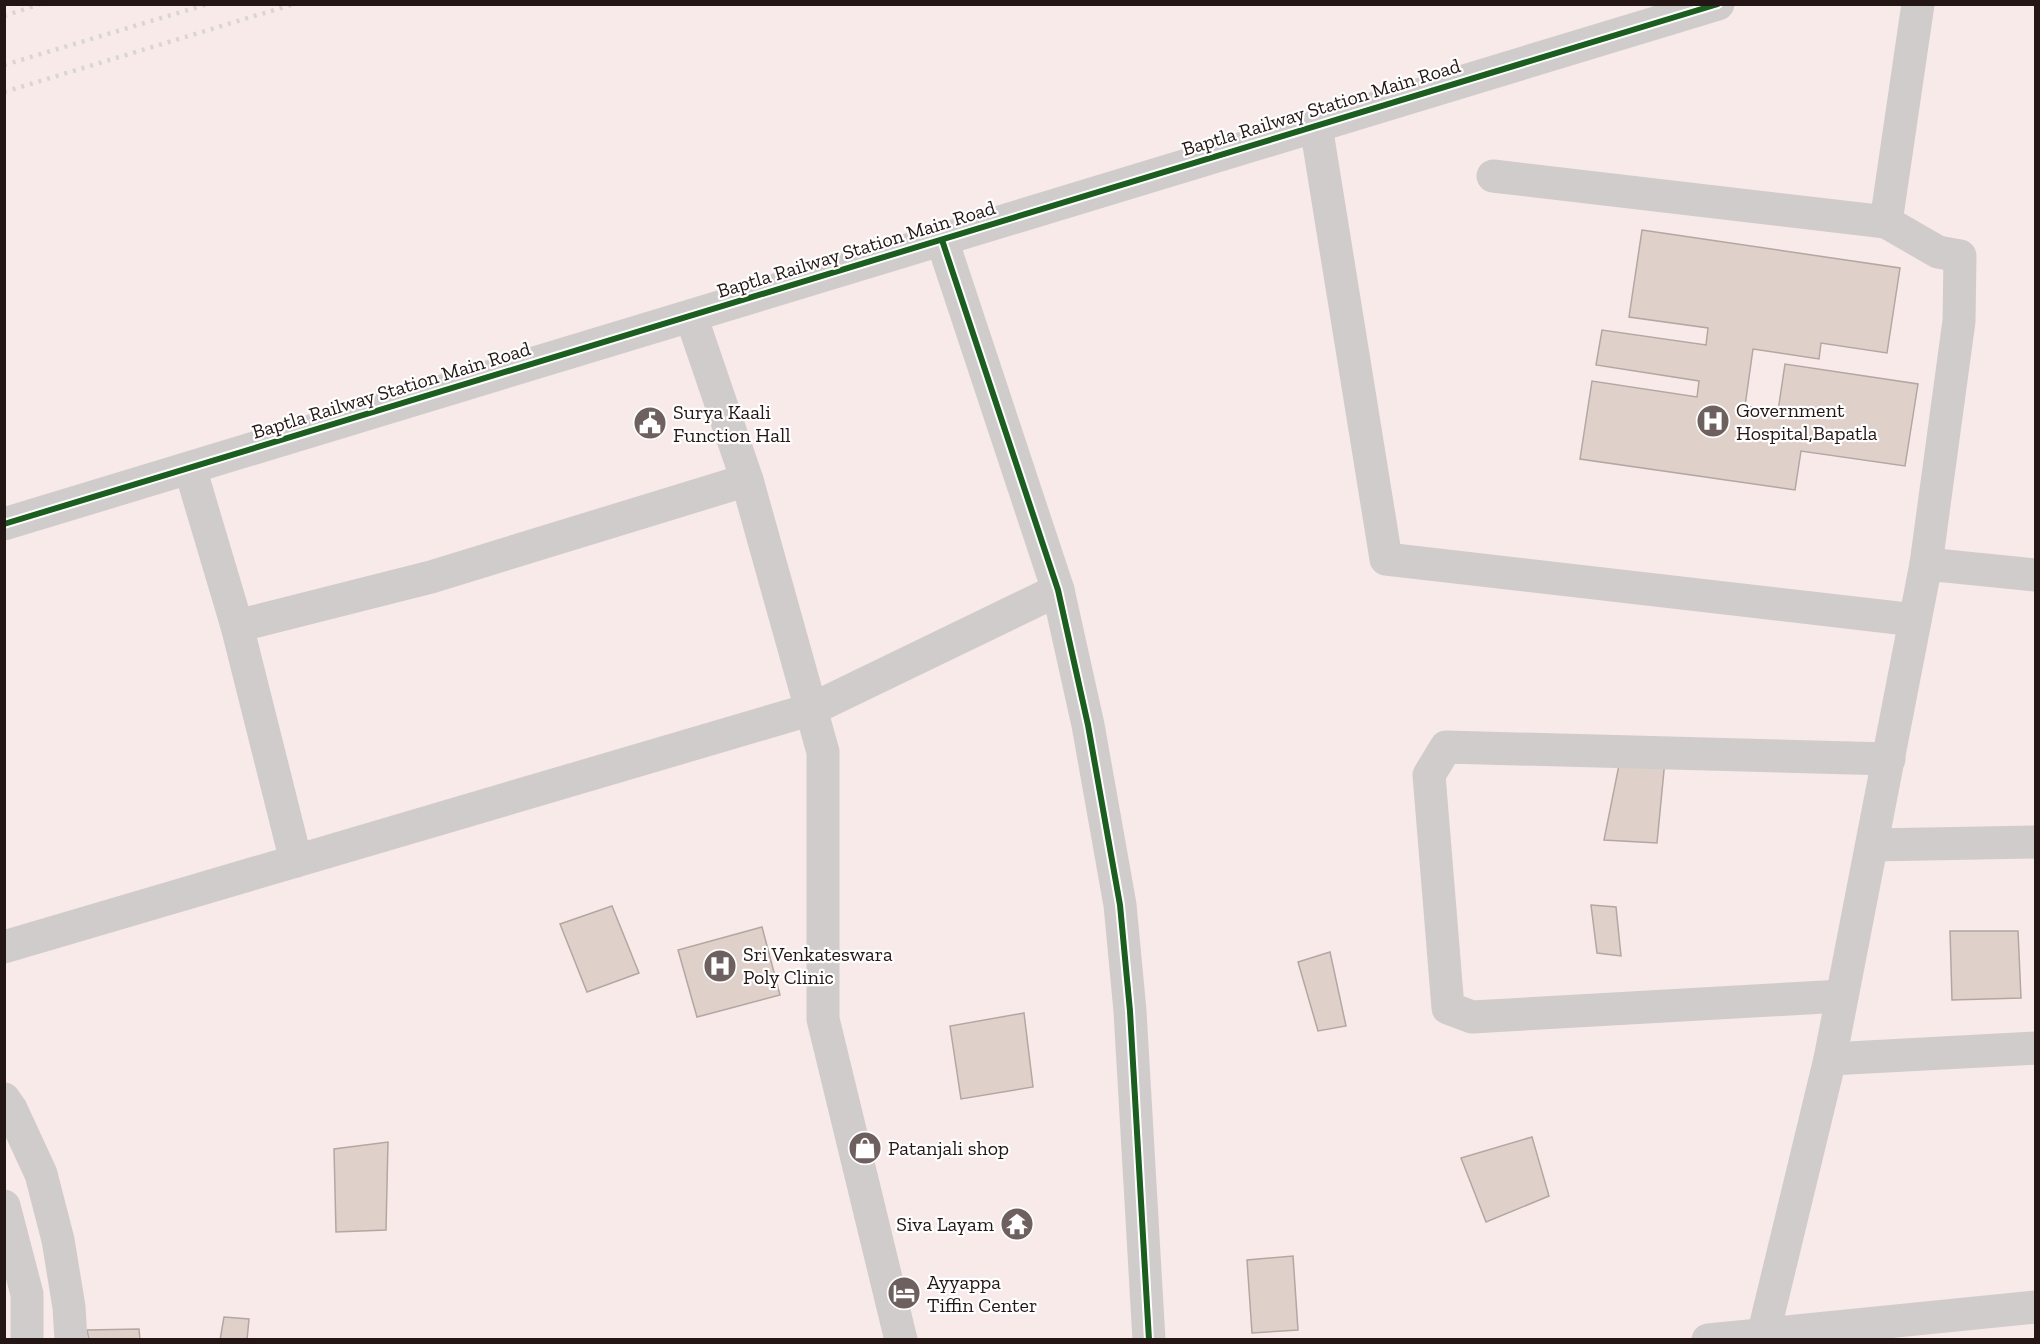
<svg xmlns="http://www.w3.org/2000/svg" width="2040" height="1344" font-family="'Zilla Slab',serif">
<rect width="100%" height="100%" fill="#f8eae8"/>
<!-- building -->
<g fill="#dfd0c9" stroke="#b3a7a3" stroke-width="1.5">
<polygon points="1642,230 1900,268 1887,353 1821,343 1819,359 1753,349 1745,406 1778,411 1785,364 1918,384 1905,466 1801,451 1795,490 1580,459 1592,381 1697,397 1699,381 1596,365 1602,330 1706,345 1708,328 1629,317"/>
<polygon points="1620,760 1665,760 1657,843 1604,840"/>
<polygon points="1591,905 1616,907 1621,956 1597,953"/>
<polygon points="612,906 639,973 587,992 560,924"/>
<polygon points="762,927 780,995 697,1017 678,950"/>
<polygon points="1950,931 2018,931 2021,998 1952,1000"/>
<polygon points="1330,952 1346,1026 1318,1031 1298,962"/>
<polygon points="1024,1013 1033,1087 961,1099 950,1026"/>
<polygon points="1532,1137 1549,1196 1486,1222 1461,1158"/>
<polygon points="388,1142 386,1230 336,1232 334,1149"/>
<polygon points="1293,1256 1298,1330 1252,1333 1247,1260"/>
<polygon points="224,1317 249,1319 247,1340 220,1340"/>
<polygon points="139,1329 140,1340 89,1340 87,1330"/>
</g>
<g fill="none" stroke-linecap="round" stroke-linejoin="round">
<!-- street -->
<g stroke="#d0cccc" stroke-width="33">
<polyline points="1316,126 1386,559 1915,620"/>
<polyline points="1493,176 1886,222 1918,4"/>
<polyline points="1886,222 1938,252 1960,256 1959,321 1926,564"/>
<polyline points="942,240 1058,590 1088,725 1120,905 1130,1011 1149,1340"/>
<polyline points="691,316 747,480 823,752 823,1019 901,1340"/>
<polyline points="190,468 237,626 296,861"/>
<polyline points="237,626 431,577 747,480"/>
<polyline points="1872,845 2036,842"/>
<polyline points="4,947 812,709 1058,590"/>
<polyline points="1842,996 1472,1017 1448,1008 1429,775 1446,747 1889,759"/>
<polyline points="1830,1059 2036,1048"/>
<polyline points="1762,1340 1830,1059 1926,564 2036,575"/>
</g>
<!-- secondary -->
<g stroke="#d0cccc" stroke-width="33">
<polyline points="4,524 1718,4"/>
<polyline points="4,1099 11,1109 41,1174 58,1240 69,1307 71,1340"/>
<polyline points="1708,1340 2036,1307"/>
</g>
<!-- primary -->
<polyline stroke="#d0cccc" stroke-width="33" points="4,1206 27,1294 27,1340"/>
<!-- rail -->
<g stroke="#d9d5d4" stroke-width="4.5" stroke-dasharray="3 6" stroke-linecap="butt">
<polyline points="4,16 40,4"/>
<polyline points="4,65 208,4"/>
<polyline points="4,92 294,4"/>
</g>
<defs>
<g id="cycleway">
<polyline points="942,240 1058,590 1088,725 1120,905 1130,1011 1149,1340"/>
<polyline points="4,524 1718,4"/>
</g>
</defs>
<!-- cycleway casing -->
<use href="#cycleway" stroke="#fff" stroke-width="10"/>
<!-- cycleway -->
<use href="#cycleway" stroke="#1b5e20" stroke-width="6"/>
</g>
<!-- icons -->
<defs>
<symbol id="hospital-disc" viewBox="-11 -11 22 22"><circle r="9.5" fill="#6e605e" stroke="#fff"/><path d="M-5-5h3v3.5h4V-5h3V5h-3V1.5h-4V5h-3Z" fill="#fff"/></symbol>
<symbol id="civic-disc" viewBox="-11 -11 22 22"><circle r="9.5" fill="#6e605e" stroke="#fff"/><path d="M-.6-6.5H3V-4.5H.6V-3L4-1V1h2V6H-6V1h2V-1L-.6-3ZM-1.2 2.5V6h2.4V2.5Z" fill="#fff"/></symbol>
<symbol id="shop-disc" viewBox="-11 -11 22 22"><circle r="9.5" fill="#6e605e" stroke="#fff"/><path d="M-5-2.5h2.3a2.7 3.5 0 0 1 5.4 0H5L5.5 6h-11ZM-1.5-2.5h3a1.5 2.3 0 0 0-3 0Z" fill="#fff"/></symbol>
<symbol id="temple-disc" viewBox="-11 -11 22 22"><circle r="9.5" fill="#6e605e" stroke="#fff"/><path d="M0-6L5-2H3V0L6.5 2.5H4V6H1.5V3h-3V6H-4V2.5H-6.5L-3 0V-2H-5Z" fill="#fff"/></symbol>
<symbol id="hotel-disc" viewBox="-11 -11 22 22"><circle r="9.5" fill="#6e605e" stroke="#fff"/><path d="M-6-4.5h1.5V1H6V5H4.5V3h-9V5H-6ZM-4 0a1.8 1.8 0 1 1 3.6 0ZM.5 0V-2.5h3Q6-2.5 6 0Z" fill="#fff"/></symbol>
</defs>
<g fill-rule="evenodd">
<use href="#hospital-disc" x="1694" y="402" width="38" height="38"/>
<use href="#civic-disc" x="631" y="404" width="38" height="38"/>
<use href="#hospital-disc" x="701" y="947" width="38" height="38"/>
<use href="#shop-disc" x="846" y="1129" width="38" height="38"/>
<use href="#temple-disc" x="998" y="1205" width="38" height="38"/>
<use href="#hotel-disc" x="885" y="1274" width="38" height="38"/>
</g>
<g text-anchor="middle" stroke-width="4.5" stroke-linejoin="round" paint-order="stroke">
<!-- street labels -->
<g font-size="20" fill="#241614" stroke="#fff">
<text transform="translate(1321 107) rotate(-17)" y="7">Baptla Railway Station Main Road</text>
<text transform="translate(856 249) rotate(-17)" y="7">Baptla Railway Station Main Road</text>
<text transform="translate(391 390) rotate(-17)" y="7">Baptla Railway Station Main Road</text>
</g>
<!-- poi labels -->
<g font-size="20" fill="#241614" stroke="#fff" text-anchor="start">
<text x="1736" y="417">Government<tspan x="1736" dy="23">Hospital,Bapatla</tspan></text>
<text x="673" y="419">Surya Kaali<tspan x="673" dy="23">Function Hall</tspan></text>
<text x="743" y="961">Sri Venkateswara<tspan x="743" dy="23">Poly Clinic</tspan></text>
<text x="888" y="1155">Patanjali shop</text>
<text x="994" y="1231" text-anchor="end">Siva Layam</text>
<text x="927" y="1289">Ayyappa<tspan x="927" dy="23">Tiffin Center</tspan></text>
</g>
</g>
<!-- border -->
<rect width="2040" height="1344" fill="none" stroke="#241614" stroke-width="12"/>
</svg>
